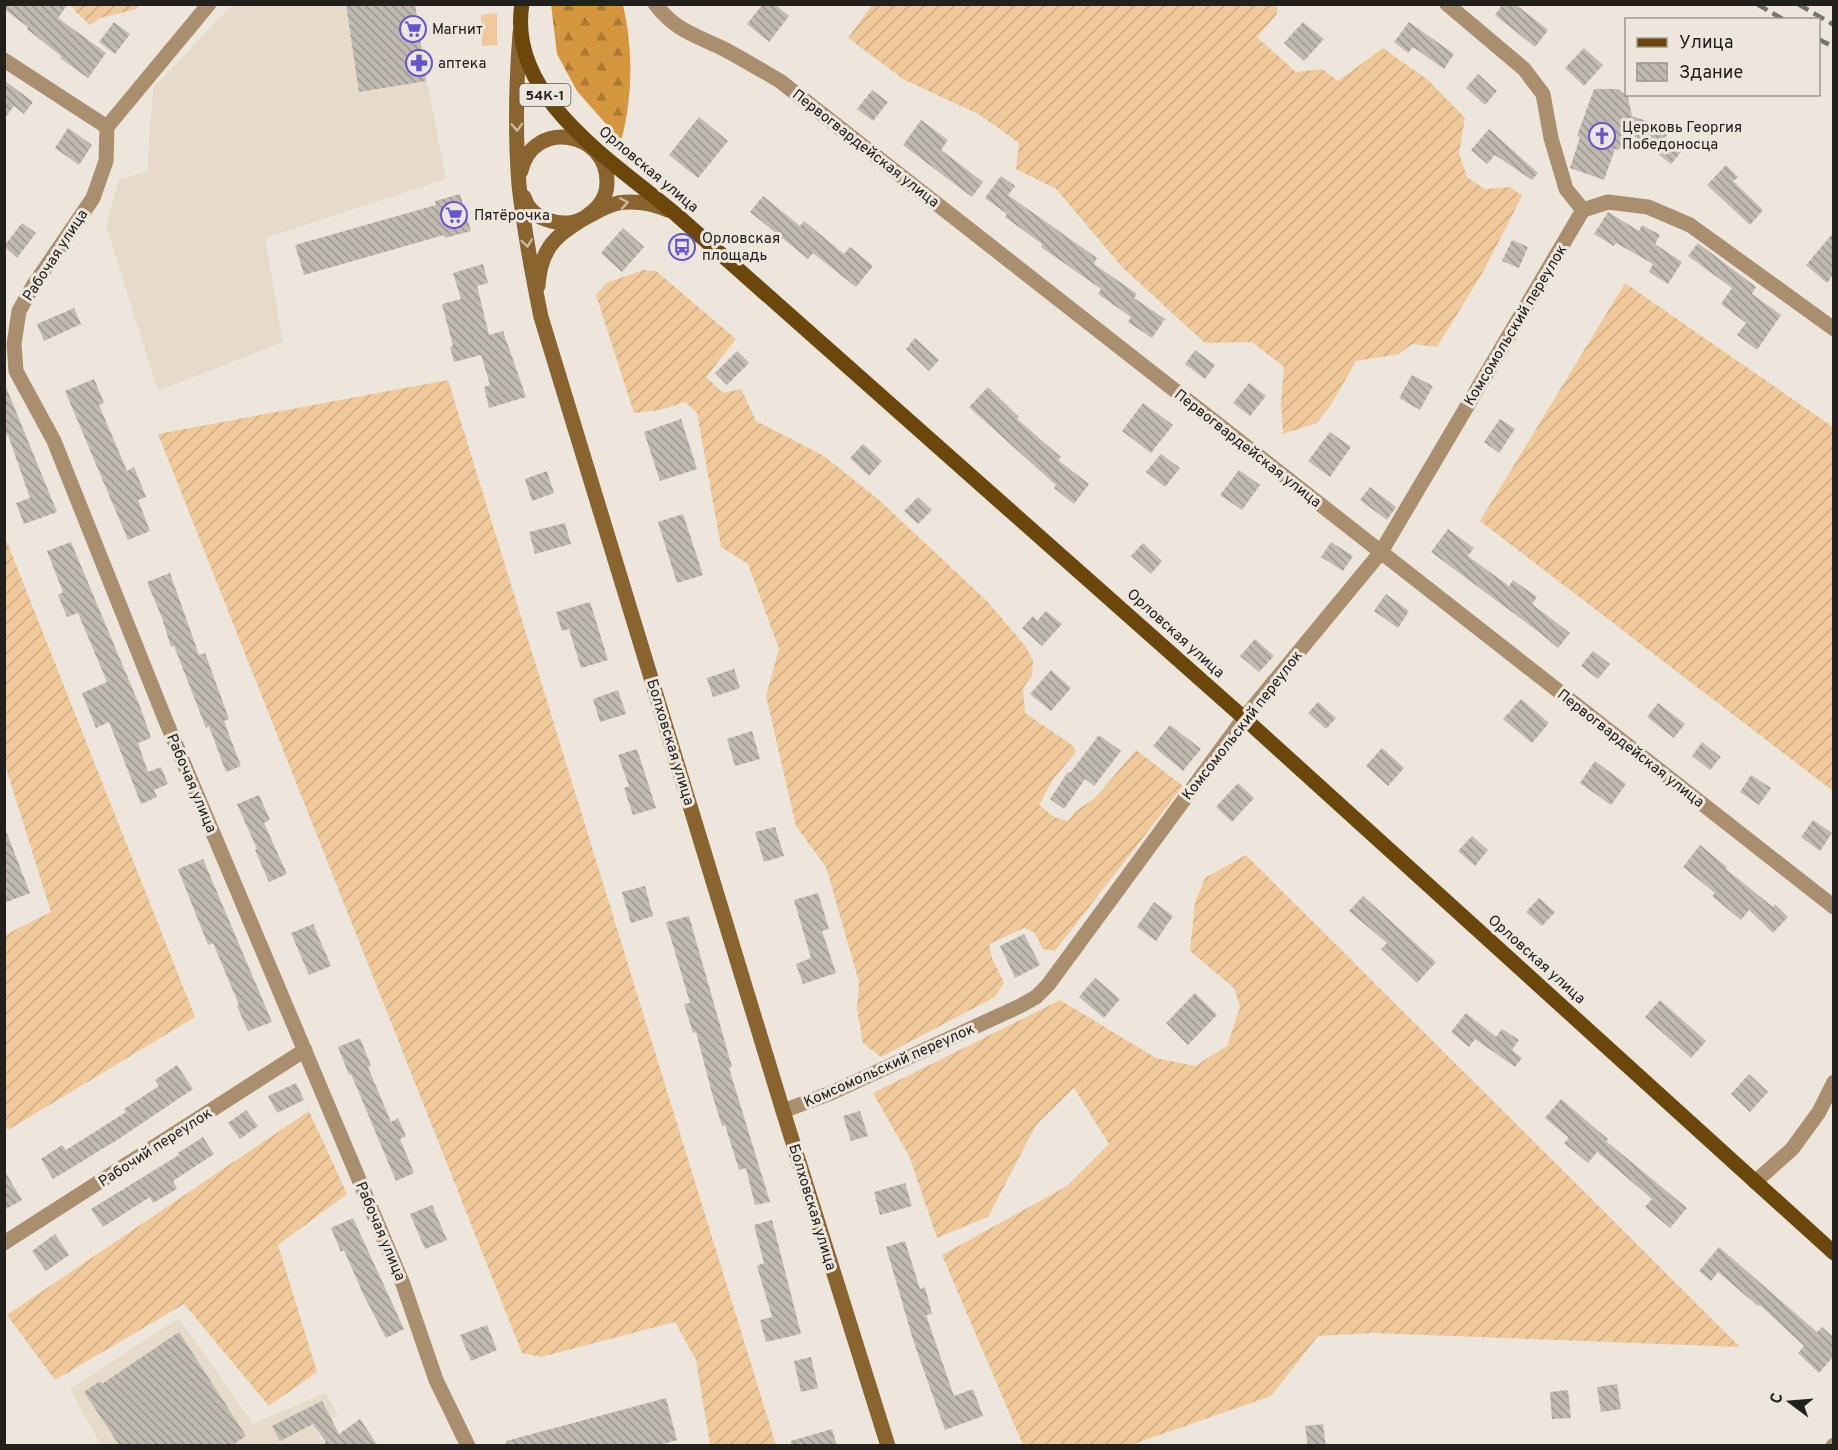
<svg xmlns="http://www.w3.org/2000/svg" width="1838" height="1450" font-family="Overpass,sans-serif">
<defs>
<pattern id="forest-firs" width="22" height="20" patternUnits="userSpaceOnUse" patternTransform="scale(1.5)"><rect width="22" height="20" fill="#d4973e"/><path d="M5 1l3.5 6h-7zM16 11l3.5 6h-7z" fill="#ac7b33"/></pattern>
<pattern id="garden-furrows" width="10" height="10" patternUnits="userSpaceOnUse" patternTransform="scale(1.5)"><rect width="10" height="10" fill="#efc999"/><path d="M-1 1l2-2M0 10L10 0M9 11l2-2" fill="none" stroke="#cdac83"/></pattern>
<pattern id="building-back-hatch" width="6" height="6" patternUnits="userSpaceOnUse" patternTransform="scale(1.5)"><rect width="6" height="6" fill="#c1bab1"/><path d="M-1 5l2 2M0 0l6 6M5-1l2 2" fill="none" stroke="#9c978f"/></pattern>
</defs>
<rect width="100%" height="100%" fill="#ede6dd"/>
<!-- built -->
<g fill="#e6dacb">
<polygon points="232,5 415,5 427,81 446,179 265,238 283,342 158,391 106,225 119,180 147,171 153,88"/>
<polygon points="179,1318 253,1424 325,1393 338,1415 316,1431 325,1445 101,1445 70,1389"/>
</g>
<!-- grass -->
<polygon fill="#efc999" points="497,13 497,45 482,46 481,15"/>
<!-- forest -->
<path fill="url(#forest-firs)" d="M 551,4 L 623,5 C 633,48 633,98 621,141 L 577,91 L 557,54 Z"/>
<!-- garden -->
<g fill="url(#garden-furrows)">
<polygon points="71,5 140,5 137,9 100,18 90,25 76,12"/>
<polygon points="872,5 1277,5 1277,14 1257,37 1296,72 1322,69 1338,81 1383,48 1428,80 1465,118 1459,153 1467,177 1485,189 1510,187 1522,196 1483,272 1437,347 1412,344 1399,354 1356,361 1332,403 1317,423 1283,434 1281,403 1284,367 1252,342 1205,343 1122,267 1056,189 1016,169 1019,143 980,115 903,79 848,38"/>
<polygon points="643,270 656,271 736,339 706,377 723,393 741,389 756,421 824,456 879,500 987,601 1026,647 1033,661 1032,676 1023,688 1025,713 1072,745 1076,752 1054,778 1039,805 1054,817 1068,821 1076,811 1095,798 1136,750 1183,786 1055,951 1043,949 1034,932 1024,928 989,944 992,958 1004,983 995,997 881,1057 863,1043 857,1009 859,982 826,867 796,826 766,696 779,649 748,564 721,547 697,413 685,402 660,410 634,413 596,295 606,283"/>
<polygon points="1625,283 1833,427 1833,791 1480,521"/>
<polygon points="448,380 776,1445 710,1445 696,1360 675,1322 541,1357 522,1353 158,434"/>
<polygon points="5,537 195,1017 8,1130 4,1125 5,935 51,912 5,765"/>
<polygon points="1246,855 1740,1347 1373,1333 1318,1336 1271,1396 1131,1445 1023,1445 942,1255 1067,1186 1109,1144 1074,1088 1036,1125 988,1217 937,1238 910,1158 873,1093 1060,1000 1156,1058 1195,1066 1227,1046 1240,1007 1234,988 1190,951 1195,902 1205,878"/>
<polygon points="309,1111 347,1194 278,1245 317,1372 269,1406 184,1304 55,1380 7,1315"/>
</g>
<!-- building -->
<g fill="url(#building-back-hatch)">
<polygon points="4,4 68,4 58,18 106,53 88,78 60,58 61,56 27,29 28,27 4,9"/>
<polygon points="346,4 415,4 426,81 359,92"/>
<polygon points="763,4 774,4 789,16 769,42 747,24"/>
<polygon points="1503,4 1515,4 1548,30 1535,47 1495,15"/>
<polygon points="114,22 130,34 115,54 99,42"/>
<polygon points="1303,22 1324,39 1304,61 1284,43"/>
<polygon points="1409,22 1454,54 1444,69 1413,47 1408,53 1394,42"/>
<polygon points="1584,48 1603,65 1584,86 1565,68"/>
<polygon points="1478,74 1497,91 1485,105 1466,88"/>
<polygon points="4,80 33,102 24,114 14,106 4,119"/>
<polygon points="1594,89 1618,89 1628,97 1632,116 1655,124 1668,134 1664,139 1681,152 1671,164 1626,130 1619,150 1615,149 1604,180 1570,168 1580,137 1577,136"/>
<polygon points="872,90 888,102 873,121 857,109"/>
<polygon points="699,117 728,141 698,178 669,155"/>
<polygon points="921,120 948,140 941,150 983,182 972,197 903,145"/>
<polygon points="68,128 92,145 79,165 55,148"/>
<polygon points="1489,129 1538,173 1532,180 1495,155 1487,164 1471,150"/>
<polygon points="1726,165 1738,177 1733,181 1763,210 1750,225 1707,185"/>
<polygon points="1001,176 1015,186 1008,195 1097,258 1094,264 1137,294 1134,298 1165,319 1152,338 1128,322 1131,317 1098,294 1101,289 1041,247 1042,244 1005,217 1007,214 985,198"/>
<polygon points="460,194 471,231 445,238 444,235 304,275 295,245 436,205 435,201"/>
<polygon points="763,196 800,226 804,221 844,254 850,247 873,266 856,287 813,253 808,259 750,212"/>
<polygon points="1608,212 1639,231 1642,225 1660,235 1655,244 1682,262 1668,284 1649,272 1653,264 1616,243 1614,246 1594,234"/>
<polygon points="22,223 36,233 17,258 4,246"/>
<polygon points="623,228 644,247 622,272 601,253"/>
<polygon points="1833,233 1833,275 1827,283 1806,265"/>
<polygon points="1512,240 1528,247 1519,268 1502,261"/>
<polygon points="1698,243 1756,287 1752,294 1781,315 1757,350 1737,335 1746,323 1721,304 1732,288 1688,256"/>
<polygon points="483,264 488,283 477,286 489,335 503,331 526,397 489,408 484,387 490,385 481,355 454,362 450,347 453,346 442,304 461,299 453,273"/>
<polygon points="74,308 81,324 44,341 37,324"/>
<polygon points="915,338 939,360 929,371 906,349"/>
<polygon points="1195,350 1215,365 1205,379 1185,364"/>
<polygon points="737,351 749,363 727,385 715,373"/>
<polygon points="1412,375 1433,386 1420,410 1399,398"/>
<polygon points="94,379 104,403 99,405 127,471 134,467 146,497 138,500 150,531 128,540 65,391"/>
<polygon points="4,382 57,512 24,524 16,503 30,498 8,435 4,437"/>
<polygon points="1249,383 1266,396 1250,416 1233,403"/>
<polygon points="988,387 1019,417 1017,419 1061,457 1058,460 1089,484 1074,504 1054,488 1056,485 969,407"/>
<polygon points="1143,403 1173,425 1151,453 1122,431"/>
<polygon points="681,419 697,469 660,481 644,432"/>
<polygon points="1500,419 1515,429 1499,453 1484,442"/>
<polygon points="1330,432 1351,447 1330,477 1308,461"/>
<polygon points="863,444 882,461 869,476 850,458"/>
<polygon points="1161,454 1180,468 1165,487 1146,472"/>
<polygon points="1239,470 1260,485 1242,510 1220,495"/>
<polygon points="547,471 554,493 532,501 525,479"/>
<polygon points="1370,487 1396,507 1387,520 1360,500"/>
<polygon points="918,497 932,510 918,524 904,511"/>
<polygon points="683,514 703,575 677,583 658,522"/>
<polygon points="565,523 571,544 535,554 529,532"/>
<polygon points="1448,529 1474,548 1468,556 1509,586 1513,580 1537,597 1532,604 1570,633 1558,648 1540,633 1431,552"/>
<polygon points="71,542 141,709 151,738 138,743 148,772 161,767 168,784 154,790 157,797 141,804 109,722 96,728 82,693 107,682 78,613 67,617 58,595 63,592 47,551"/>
<polygon points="1331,542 1353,556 1343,571 1321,557"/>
<polygon points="1143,543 1162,561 1151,574 1131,556"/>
<polygon points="170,573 199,655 205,653 229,719 224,721 241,766 226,772 209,726 206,728 174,646 171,647 162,618 147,582"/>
<polygon points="1386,594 1409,611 1398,628 1374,611"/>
<polygon points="590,602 608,660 581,668 569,629 562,631 556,612"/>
<polygon points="1046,611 1062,624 1042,646 1022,628 1033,616 1037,621"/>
<polygon points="1255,639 1274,656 1259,672 1240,656"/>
<polygon points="1593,651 1610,664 1598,679 1581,666"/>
<polygon points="734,669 740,688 713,697 707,678"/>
<polygon points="1051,670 1071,688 1051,711 1030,694"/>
<polygon points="618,690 626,714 600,722 593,699"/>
<polygon points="1521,699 1549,723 1532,743 1503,719"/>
<polygon points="1318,702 1336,718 1326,729 1308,713"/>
<polygon points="1658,703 1685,724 1674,738 1647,717"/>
<polygon points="1170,725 1201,749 1183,771 1153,746"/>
<polygon points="752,731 760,759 735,766 727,739"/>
<polygon points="1099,735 1121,751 1094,786 1085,779 1064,809 1050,799 1068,772 1070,773"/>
<polygon points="1702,742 1721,757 1710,770 1692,756"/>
<polygon points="1382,748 1404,768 1388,786 1366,766"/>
<polygon points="637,749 656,808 633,815 624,788 629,786 618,755"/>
<polygon points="1595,761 1626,784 1611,805 1580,783"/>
<polygon points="1751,775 1771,788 1759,805 1740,792"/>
<polygon points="1238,783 1254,798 1232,822 1216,807"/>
<polygon points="259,795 270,820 264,823 287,874 269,882 255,850 257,849 237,804"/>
<polygon points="1813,820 1832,833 1820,851 1801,837"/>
<polygon points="775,827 784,856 764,862 755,832"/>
<polygon points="6,831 30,893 4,903 4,832"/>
<polygon points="1472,836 1488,850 1475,866 1458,851"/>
<polygon points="1700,845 1727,867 1726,869 1773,907 1775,904 1788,917 1773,933 1749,910 1741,920 1712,896 1715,893 1683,867"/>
<polygon points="203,859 272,1022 248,1031 237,1006 239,1005 213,943 208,945 178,869"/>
<polygon points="645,886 653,916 631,923 622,892"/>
<polygon points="818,893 829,929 822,931 836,973 803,984 796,964 811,958 794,900"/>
<polygon points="1363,896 1436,962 1417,983 1381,949 1387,943 1349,911"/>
<polygon points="1539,898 1555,912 1542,926 1526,912"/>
<polygon points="1154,902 1173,916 1156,941 1137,927"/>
<polygon points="689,916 732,1067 729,1068 770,1202 755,1205 746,1168 739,1170 725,1125 722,1126 713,1097 696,1032 693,1033 684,1004 690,1003 666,922"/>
<polygon points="313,924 331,966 309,975 291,933"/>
<polygon points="1024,934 1040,965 1015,978 1000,946"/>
<polygon points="1095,978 1120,999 1104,1018 1079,997"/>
<polygon points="1195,993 1217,1015 1188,1045 1166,1023"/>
<polygon points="1660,1000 1706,1041 1691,1058 1645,1017"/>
<polygon points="1466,1013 1496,1037 1502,1029 1519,1040 1512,1050 1522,1058 1515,1067 1475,1039 1469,1047 1451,1032"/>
<polygon points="360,1038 371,1066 368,1067 391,1122 398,1118 406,1136 400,1139 414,1173 396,1181 351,1074 349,1075 338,1047"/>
<polygon points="177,1065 193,1089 117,1140 53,1179 41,1159 62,1145 66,1150 126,1112 124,1109 159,1086 155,1080"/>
<polygon points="1749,1074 1768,1092 1750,1112 1731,1094"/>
<polygon points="296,1083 304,1100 277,1113 268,1096"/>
<polygon points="1561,1099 1608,1139 1606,1141 1687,1208 1670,1228 1645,1207 1652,1199 1597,1152 1588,1163 1564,1143 1569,1138 1545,1118"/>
<polygon points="246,1110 258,1126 240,1139 228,1123"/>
<polygon points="860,1111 868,1136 851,1141 843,1116"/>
<polygon points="203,1137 214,1154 173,1181 177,1189 153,1203 150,1197 103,1227 91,1209 179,1155 178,1153"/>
<polygon points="4,1170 22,1200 4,1210"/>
<polygon points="905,1183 912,1206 880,1215 874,1192"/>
<polygon points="432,1205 447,1240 425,1249 410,1214"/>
<polygon points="353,1218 404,1329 386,1338 364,1296 344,1250 341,1252 331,1228"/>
<polygon points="772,1220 801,1334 766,1342 760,1320 772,1317 757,1266 764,1263 754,1225"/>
<polygon points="55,1234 69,1255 46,1271 32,1251"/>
<polygon points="905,1241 920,1289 925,1287 932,1314 926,1315 954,1396 973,1389 983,1416 945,1430 914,1343 886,1247"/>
<polygon points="1719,1247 1817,1332 1822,1327 1833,1337 1833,1357 1819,1373 1798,1353 1804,1346 1760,1305 1758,1306 1718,1272 1711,1281 1699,1271"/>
<polygon points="487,1325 497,1350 471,1361 460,1335"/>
<polygon points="179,1332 246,1436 231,1446 120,1446 84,1392 100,1381 102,1384"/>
<polygon points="811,1357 818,1388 801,1392 794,1361"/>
<polygon points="1617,1384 1621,1409 1601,1412 1597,1387"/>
<polygon points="1568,1390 1571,1418 1552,1419 1550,1392"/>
<polygon points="666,1398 677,1440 656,1446 507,1446 506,1441"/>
<polygon points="322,1401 339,1434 360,1419 378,1446 322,1446 326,1442 313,1424 280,1441 272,1426"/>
<polygon points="1323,1424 1326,1446 1308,1446 1305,1426"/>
<polygon points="832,1429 837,1446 791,1446 791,1441"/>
</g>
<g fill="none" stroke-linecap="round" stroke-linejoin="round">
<!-- minor -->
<g stroke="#a98f6d" stroke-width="15">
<path d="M 655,4 C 676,31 693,34 722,48 C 741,58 761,70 780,81 L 1834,907"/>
<polyline points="1447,4 1524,69 1543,94 1551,138 1566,189 1583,210"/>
<polyline points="4,60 107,127"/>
<polyline points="107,127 106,161 93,198 33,286 19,311 14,344 16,371 54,441 165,719 403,1284 436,1380 468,1446"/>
<polyline points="107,127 209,4"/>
<polyline points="1583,210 1608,202 1648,207 1690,225 1834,329"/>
<polyline points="783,1111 831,1093 1020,1006 1036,997 1048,985 1244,718 1381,552 1583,210"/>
<polyline points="1755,1182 1792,1149 1819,1112 1834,1082"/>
<polyline points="4,1243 305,1050"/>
<polyline points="1833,1446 1834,1445"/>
</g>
<!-- secondary -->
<g stroke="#89642e" stroke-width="15">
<path d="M 520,33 C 516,84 515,134 519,185 C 524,230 532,273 541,317 L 783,1111 L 888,1446"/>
<path d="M 521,171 C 532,119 608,130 607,183 C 607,213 573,221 556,239 C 544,251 539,270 538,286"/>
<path d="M 524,197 C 527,207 534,215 545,219 C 580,232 589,210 618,203 C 636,200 651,203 668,210"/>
</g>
<!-- primary -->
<path stroke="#6c470b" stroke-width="15" d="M 522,4 C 506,99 619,165 679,217 L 1244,718 L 1834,1253"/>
<!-- rail -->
<g stroke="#76726c" stroke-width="4.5" stroke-dasharray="12 6" stroke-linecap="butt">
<polyline points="1757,4 1784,20"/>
<polyline points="1798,4 1834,25"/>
<polyline points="1818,39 1834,47"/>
</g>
</g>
<!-- one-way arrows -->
<defs><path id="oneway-chevron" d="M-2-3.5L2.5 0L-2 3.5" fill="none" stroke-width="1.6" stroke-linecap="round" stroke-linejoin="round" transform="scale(1.5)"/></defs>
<g stroke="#cab8a0">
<use href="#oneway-chevron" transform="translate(517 127) rotate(88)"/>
<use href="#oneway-chevron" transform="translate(624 203) rotate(-9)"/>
<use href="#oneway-chevron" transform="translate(527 243) rotate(82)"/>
</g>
<!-- icons -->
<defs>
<symbol id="supermarket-ring" viewBox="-11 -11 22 22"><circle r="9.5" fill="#ede6dd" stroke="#6356cf" stroke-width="1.5"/><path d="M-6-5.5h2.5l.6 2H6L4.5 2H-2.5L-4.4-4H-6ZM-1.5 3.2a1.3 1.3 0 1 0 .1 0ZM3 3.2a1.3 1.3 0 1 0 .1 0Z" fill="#6356cf"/></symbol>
<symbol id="pharmacy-ring" viewBox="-11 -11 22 22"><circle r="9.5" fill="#ede6dd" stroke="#6356cf" stroke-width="1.5"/><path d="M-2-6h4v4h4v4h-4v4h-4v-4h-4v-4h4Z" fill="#6356cf"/></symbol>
<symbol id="church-ring" viewBox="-11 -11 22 22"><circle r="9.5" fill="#ede6dd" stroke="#6356cf" stroke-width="1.5"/><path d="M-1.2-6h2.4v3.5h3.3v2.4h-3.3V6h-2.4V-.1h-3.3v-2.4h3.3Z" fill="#6356cf"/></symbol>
<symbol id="bus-ring" viewBox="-11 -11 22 22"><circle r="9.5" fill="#ede6dd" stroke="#6356cf" stroke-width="1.5"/><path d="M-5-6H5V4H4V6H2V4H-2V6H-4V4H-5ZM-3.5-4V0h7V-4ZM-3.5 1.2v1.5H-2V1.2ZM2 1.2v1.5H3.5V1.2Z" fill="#6356cf"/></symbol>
</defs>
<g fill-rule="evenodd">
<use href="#supermarket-ring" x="398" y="14" width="30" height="30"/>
<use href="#pharmacy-ring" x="404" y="48" width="30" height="30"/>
<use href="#church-ring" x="1587" y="121" width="30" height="30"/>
<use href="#supermarket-ring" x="439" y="200" width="30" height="30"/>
<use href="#bus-ring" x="667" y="232" width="30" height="30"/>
</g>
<g text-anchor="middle" stroke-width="6" stroke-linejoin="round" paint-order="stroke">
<!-- shield labels -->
<rect fill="#ede6dd" stroke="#5f5b57" stroke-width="1.5" x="519.5" y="84" width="51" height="22" rx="4.5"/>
<g font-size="14" font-weight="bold" fill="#22201d">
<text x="545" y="100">54К-1</text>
</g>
<!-- poi labels -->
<g font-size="15" fill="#22201d" stroke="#ede6dd" text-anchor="start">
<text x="432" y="34">Магнит</text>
<text x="438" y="68">аптека</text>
<text x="1622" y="132">Церковь Георгия<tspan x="1622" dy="17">Победоносца</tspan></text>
<text x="474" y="220">Пятёрочка</text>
<text x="702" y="243">Орловская<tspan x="702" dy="17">площадь</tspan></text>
</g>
<!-- street labels -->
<g font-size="15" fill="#22201d" stroke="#ede6dd">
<text transform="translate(866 148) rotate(38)" y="5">Первогвардейская улица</text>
<text transform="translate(649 169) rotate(40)" y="5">Орловская улица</text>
<text transform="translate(55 255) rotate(-57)" y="5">Рабочая улица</text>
<text transform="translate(1515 325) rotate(-59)" y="5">Комсомольский переулок</text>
<text transform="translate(1248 448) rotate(38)" y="5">Первогвардейская улица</text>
<text transform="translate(1176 633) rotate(42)" y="5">Орловская улица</text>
<text transform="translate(1242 725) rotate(-52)" y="5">Комсомольский переулок</text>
<text transform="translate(671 742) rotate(73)" y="5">Болховская улица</text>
<text transform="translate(1631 748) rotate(38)" y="5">Первогвардейская улица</text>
<text transform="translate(192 783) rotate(67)" y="5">Рабочая улица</text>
<text transform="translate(1537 959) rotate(42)" y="5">Орловская улица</text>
<text transform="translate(889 1065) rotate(-24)" y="5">Комсомольский переулок</text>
<text transform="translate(155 1147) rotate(-33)" y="5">Рабочий переулок</text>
<text transform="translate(813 1207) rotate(73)" y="5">Болховская улица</text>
<text transform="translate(381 1231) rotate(67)" y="5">Рабочая улица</text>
</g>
</g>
<!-- border -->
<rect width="1838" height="1450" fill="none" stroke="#22201d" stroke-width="12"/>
<!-- legend -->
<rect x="1625" y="18" width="195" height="78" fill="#ede6dd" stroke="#9c9790" stroke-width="1.5"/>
<rect x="1637" y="38" width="30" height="9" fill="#6c470b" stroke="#9c9790" stroke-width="1.5"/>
<text x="1679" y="48" font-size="18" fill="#22201d">Улица</text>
<rect x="1637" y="63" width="30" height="18" fill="url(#building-back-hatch)" stroke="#9c9790" stroke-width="1.5"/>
<text x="1679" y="78" font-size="18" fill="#22201d">Здание</text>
<!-- north arrow -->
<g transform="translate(1790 1402) rotate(286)" stroke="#ede6dd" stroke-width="4.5" paint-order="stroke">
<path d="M0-4.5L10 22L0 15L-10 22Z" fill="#22201d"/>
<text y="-9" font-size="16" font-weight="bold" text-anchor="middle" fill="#22201d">С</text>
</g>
</svg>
